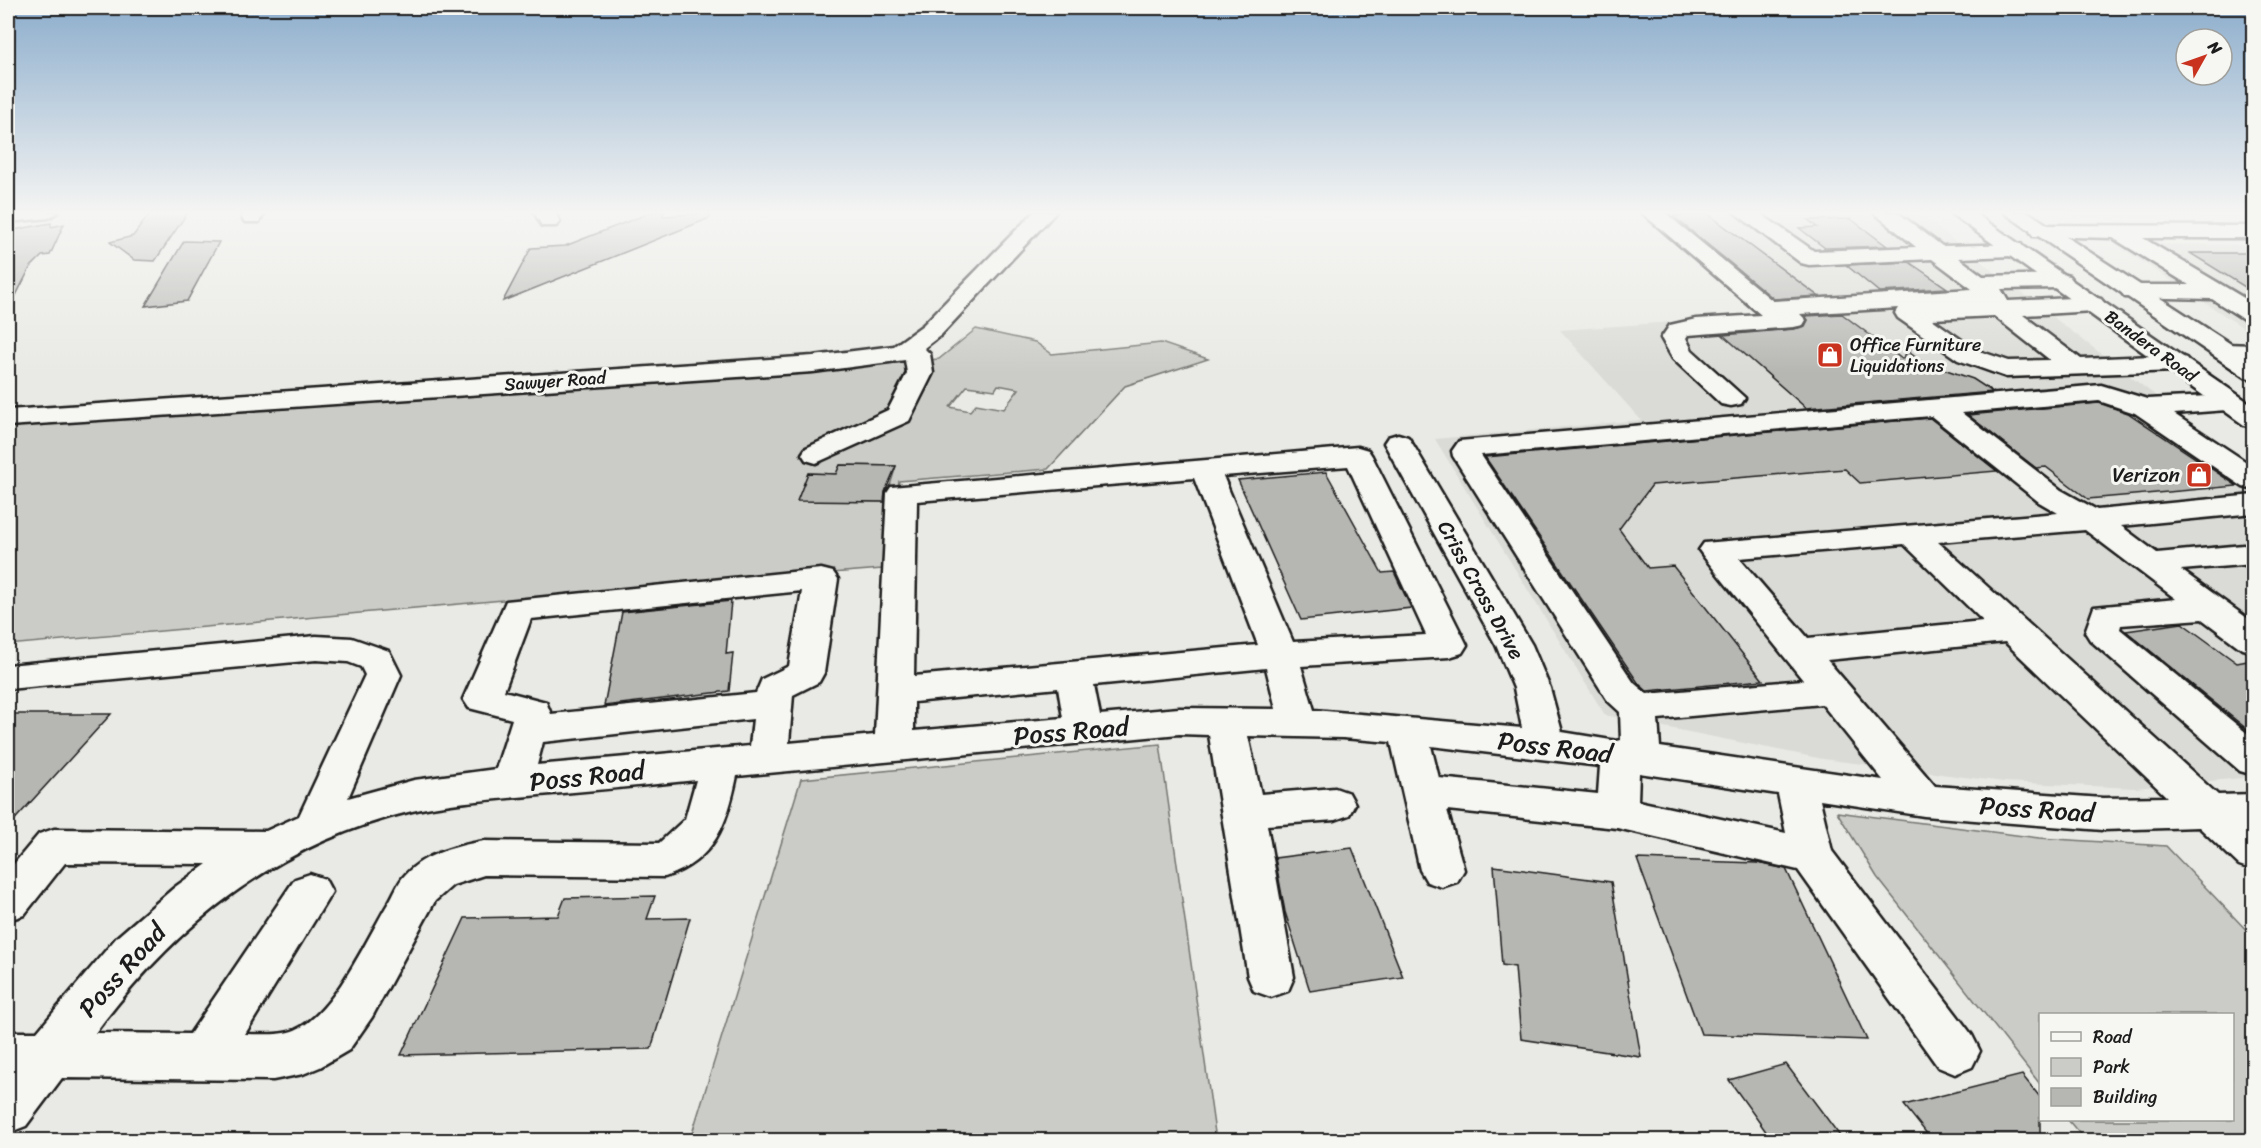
<svg xmlns="http://www.w3.org/2000/svg" width="2261" height="1148" font-family="Sriracha,sans-serif">
<rect width="100%" height="100%" fill="#e9e9e5"/>
<filter id="ink" filterUnits="userSpaceOnUse"><feTurbulence type="fractalNoise" baseFrequency=".0167" numOctaves="2"/><feDisplacementMap in="SourceGraphic" scale="12" xChannelSelector="R" yChannelSelector="G"/><feConvolveMatrix kernelMatrix="1 2 1 2 8 2 1 2 1" color-interpolation-filters="sRGB"/></filter>
<g filter="url(#ink)">
<!-- built -->
<g fill="#dadad6">
<polygon points="1642,212 1917,212 2253,471 2253,777 2135,788 2004,782 1823,759 1605,715 1435,439 1641,420 1560,330 1757,316"/>
<polygon points="2064,212 2253,212 2254,219 2072,218"/>
<polygon points="2115,244 2253,245 2253,334"/>
</g>
<!-- green -->
<g fill="#cbcbc7" stroke="#747472" stroke-width="1.5" fill-rule="evenodd">
<path d="M 976,329 L 1035,342 L 1052,354 L 1161,343 L 1208,359 L 1125,386 L 1048,469 L 899,481 L 882,569 L 614,590 L 8,645 L 8,427 L 731,378 L 939,359 ZM 998,385 L 1019,389 L 1004,409 L 976,404 L 970,411 L 950,407 L 967,386 L 995,390 ZM 840,465 L 896,466 L 885,502 L 798,500 L 808,473 L 836,474 Z"/>
<polygon points="1160,744 1216,1140 690,1140 801,779"/>
<polygon points="1837,812 2039,838 2166,846 2253,937 2253,1140 2085,1140 2068,1120 2232,1120 2232,1014 2040,1014 2040,1084 1877,877"/>
</g>
<!-- building -->
<g fill="#b6b6b3" stroke="#1c1c1c" stroke-width="1.5">
<polygon points="151,212 188,212 155,261 134,260 110,242 133,236"/>
<polygon points="652,212 664,212 663,216 709,213 710,218 503,301 531,248 565,246"/>
<polygon points="1708,214 1818,296 1774,299 1673,216"/>
<polygon points="1851,219 1887,246 1825,248 1799,228 1817,227 1808,220"/>
<polygon points="51,223 51,227 64,224 50,255 42,256 30,268 8,311 8,231"/>
<polygon points="184,241 219,242 187,301 145,306"/>
<polygon points="2190,253 2253,253 2253,292"/>
<polygon points="1909,262 1947,288 1879,292 1846,265"/>
<polygon points="1842,314 1902,359 1908,351 1920,361 1973,379 1993,392 1806,408 1723,335 1794,329 1805,326 1808,320 1805,316"/>
<polygon points="2099,403 2128,413 2237,486 2088,499 2046,467 2036,468 1968,415"/>
<polygon points="1930,418 1997,471 1860,483 1845,469 1652,485 1619,529 1648,568 1673,566 1763,680 1647,691 1639,684 1485,457"/>
<polygon points="840,465 896,466 885,492 884,502 797,501 808,473 836,474"/>
<polygon points="1326,472 1382,573 1394,572 1411,608 1301,620 1238,480"/>
<polygon points="731,601 726,654 733,653 729,691 604,706 622,612"/>
<polygon points="2182,623 2237,663 2253,660 2253,734 2126,631"/>
<polygon points="8,714 111,714 8,827"/>
<polygon points="1352,848 1403,977 1310,991 1285,912 1275,858"/>
<polygon points="1637,859 1757,863 1786,869 1867,1040 1701,1034"/>
<polygon points="1494,866 1611,882 1641,1057 1521,1039 1515,967 1502,965"/>
<polygon points="655,896 647,919 690,918 651,1049 401,1055 465,918 558,916 565,898"/>
<polygon points="1786,1064 1843,1140 1772,1140 1729,1080"/>
<polygon points="2022,1075 2040,1097 2040,1140 1932,1140 1904,1105"/>
</g>
<g fill="none" stroke-linecap="round" stroke-linejoin="round">
<defs>
<g id="minor">
<polygon points="8,212 58,212 48,218 8,222"/>
<polygon points="244,212 265,212 259,222 245,222 242,218"/>
<polygon points="534,212 555,212 560,222 556,226 542,226"/>
<polygon points="1034,212 1056,212 941,335 924,348 930,354 933,373 909,421 816,463 806,460 802,454 806,448 888,410 907,373 905,360 813,372 8,426 8,410 813,356 894,346 923,325"/>
<path d="M 1641,212 L 1664,212 L 1773,301 L 1972,289 L 1932,259 L 1809,265 L 1801,263 L 1734,212 L 1758,212 L 1814,251 L 1916,247 L 1873,212 L 1897,212 L 1942,246 L 2021,244 L 2024,249 L 2021,254 L 2013,256 L 1959,258 L 1983,276 L 2061,274 L 2069,276 L 2073,281 L 2069,286 L 2061,288 L 2001,289 L 2008,301 L 2093,297 L 2101,299 L 2105,304 L 2101,309 L 2093,311 L 2023,315 L 2081,359 L 2177,355 L 2186,358 L 2190,363 L 2186,368 L 2177,371 L 2006,377 L 1958,360 L 1898,318 L 1895,313 L 1898,308 L 1800,314 L 1806,320 L 1803,325 L 1794,327 L 1688,335 L 1686,338 L 1692,350 L 1745,398 L 1741,404 L 1731,406 L 1721,404 L 1673,359 L 1661,338 L 1670,325 L 1696,319 L 1761,315 ZM 1994,316 L 2050,360 L 2009,361 L 1976,350 L 1932,319 Z"/>
<polygon points="2041,225 2254,226 2254,238 2143,238 2254,304 2254,322 2245,320 2212,299 2125,297 2121,292 2125,287 2133,285 2189,285 2113,238 2033,236 2030,231 2033,226"/>
<polygon points="2225,344 2254,345 2254,361 2216,357 2212,352 2216,347"/>
<path d="M 2101,385 L 2147,399 L 2230,395 L 2240,397 L 2244,403 L 2240,409 L 2174,414 L 2254,467 L 2254,490 L 2243,487 L 2135,413 L 2099,401 L 1962,413 L 2061,490 L 2097,510 L 2254,495 L 2254,513 L 2121,526 L 2157,553 L 2254,544 L 2254,564 L 2181,570 L 2254,623 L 2254,652 L 2242,649 L 2202,619 L 2121,625 L 2120,629 L 2254,739 L 2254,775 L 2240,771 L 2090,640 L 2085,632 L 2094,607 L 2176,599 L 2085,530 L 1938,542 L 2218,795 L 2254,794 L 2254,870 L 2239,865 L 2199,827 L 2103,830 L 1924,816 L 1820,800 L 1832,851 L 1972,1035 L 1980,1051 L 1972,1067 L 1955,1074 L 1938,1067 L 1798,870 L 1617,828 L 1447,810 L 1464,870 L 1457,882 L 1442,887 L 1427,882 L 1420,870 L 1391,742 L 1343,738 L 1248,736 L 1261,794 L 1335,788 L 1349,793 L 1355,804 L 1349,815 L 1335,820 L 1267,825 L 1294,977 L 1288,991 L 1271,997 L 1254,991 L 1248,977 L 1209,735 L 1179,734 L 737,776 C 727,824 715,860 665,877 L 484,875 L 453,885 L 435,901 L 372,1017 L 349,1050 L 320,1067 L 303,1074 L 273,1080 L 62,1078 L 26,1126 L 8,1133 L 8,1032 L 37,1032 L 117,937 L 175,887 L 207,864 L 65,863 L 24,915 L 8,920 L 8,871 L 39,834 L 54,829 L 266,831 L 299,816 L 365,675 L 361,667 L 348,662 L 316,660 L 8,689 L 8,665 L 316,636 L 352,638 L 389,651 L 401,675 L 348,798 L 414,780 L 496,769 L 512,719 L 469,708 L 463,699 L 506,601 L 821,569 L 833,572 L 838,579 L 824,673 L 819,682 L 793,695 L 789,743 L 875,735 L 887,493 L 891,487 L 1358,447 L 1368,450 L 1372,456 L 1467,645 L 1462,653 L 1449,657 L 1301,666 L 1314,710 L 1522,728 L 1514,688 L 1496,645 L 1384,443 L 1388,437 L 1398,434 L 1408,437 L 1412,443 L 1532,645 L 1550,688 L 1562,732 L 1617,741 L 1621,740 L 1620,712 L 1608,701 L 1453,456 L 1452,451 L 1459,441 ZM 1931,416 L 2039,502 L 2058,513 L 1704,543 L 1699,550 L 1704,557 L 1803,680 L 1647,694 L 1634,683 L 1481,455 ZM 1348,466 L 1426,635 L 1293,642 L 1223,476 ZM 1194,478 L 1258,645 L 914,676 L 917,501 ZM 1904,544 L 1983,621 L 1808,638 L 1739,558 ZM 802,591 L 789,666 L 762,679 L 756,693 L 551,714 L 546,702 L 504,691 L 531,619 ZM 2005,642 L 2167,797 L 2103,798 L 1935,786 L 1827,660 ZM 1266,668 L 1276,709 L 1179,708 L 1100,715 L 1094,685 ZM 1058,688 L 1063,718 L 914,731 L 914,702 ZM 1822,704 L 1883,780 L 1660,747 L 1658,719 ZM 753,719 L 750,746 L 537,765 L 543,742 ZM 1431,746 L 1600,766 L 1598,794 L 1439,778 ZM 1639,773 L 1778,794 L 1786,833 L 1638,801 ZM 696,780 L 685,819 L 659,843 L 484,841 C 457,846 425,853 405,875 C 398,882 394,894 389,902 C 367,938 334,1014 295,1030 C 279,1036 261,1034 245,1034 L 332,892 L 325,879 L 310,874 L 295,879 L 190,1034 L 95,1033 C 177,923 276,844 412,811 C 450,802 490,800 529,796 C 585,791 641,786 696,780 Z"/>
</g>
<g id="major">
<polygon points="1949,212 1973,212 2254,406 2254,427 2244,425"/>
<polygon points="2003,212 2028,212 2254,359 2254,379 2245,377"/>
</g>
</defs>
<!-- minor casing -->
<use href="#minor" stroke="#1c1c1c" stroke-width="5"/>
<!-- major casing -->
<use href="#major" stroke="#1c1c1c" stroke-width="5"/>
<!-- path -->
<polyline stroke="#1c1c1c" stroke-width="3" stroke-dasharray="1 3" stroke-linecap="butt" points="1906,350 1917,348"/>
<!-- minor -->
<use href="#minor" fill="#f6f6f2" fill-rule="evenodd"/>
<!-- major -->
<use href="#major" fill="#f6f6f2" fill-rule="evenodd"/>
</g>
</g>
<!-- sky -->
<linearGradient id="sky" x2="0" y2="1"><stop stop-color="#8cadcc"/><stop offset="0.57" stop-color="#f5f5f3"/><stop offset="1" stop-color="#f5f5f3" stop-opacity="0"/></linearGradient>
<rect width="2261" height="373" fill="url(#sky)"/>
<!-- icons -->
<defs>
<symbol id="shop-square" viewBox="-11 -11 22 22"><rect x="-9" y="-9" width="18" height="18" rx="4" fill="#c8321e" stroke="#f6f6f2"/><path d="M-5-2.5h2.3a2.7 3.5 0 0 1 5.4 0H5L5.5 6h-11ZM-1.5-2.5h3a1.5 2.3 0 0 0-3 0Z" fill="#fff"/></symbol>
</defs>
<g fill-rule="evenodd">
<use href="#shop-square" x="1815" y="340" width="30" height="30"/>
<use href="#shop-square" x="2184" y="460" width="30" height="30"/>
</g>
<g text-anchor="middle" stroke-width="6" stroke-linejoin="round" paint-order="stroke">
<!-- far-poi labels -->
<g font-size="18" fill="#1c1c1c" stroke="#f6f6f2" text-anchor="start">
<text x="1850" y="351">Office Furniture<tspan x="1850" dy="21">Liquidations</tspan></text>
</g>
<!-- far-street labels -->
<g font-size="18" fill="#1c1c1c" stroke="#f6f6f2">
<text transform="translate(2151 346) rotate(36)" y="6">Bandera Road</text>
<text transform="translate(555 381) rotate(-4)" y="6">Sawyer Road</text>
</g>
<!-- poi labels -->
<g font-size="21" fill="#1c1c1c" stroke="#f6f6f2" text-anchor="end">
<text x="2180" y="482">Verizon</text>
</g>
<!-- street labels -->
<g font-size="21" fill="#1c1c1c" stroke="#f6f6f2">
<text transform="translate(1481 590) rotate(61)" y="7">Criss Cross Drive</text>
</g>
<!-- near-street labels -->
<g font-size="26" fill="#1c1c1c" stroke="#f6f6f2">
<text transform="translate(1071 731) rotate(-5)" y="9">Poss Road</text>
<text transform="translate(1555 747) rotate(7)" y="9">Poss Road</text>
<text transform="translate(587 776) rotate(-6)" y="9">Poss Road</text>
<text transform="translate(2037 809) rotate(4)" y="9">Poss Road</text>
<text transform="translate(122 970) rotate(-48)" y="9">Poss Road</text>
</g>
</g>
<!-- margin -->
<rect width="2261" height="1148" fill="none" stroke="#f6f6f2" stroke-width="30"/>
<rect x="15" y="15" width="2231" height="1118" fill="none" stroke="#1c1c1c" stroke-width="2" filter="url(#ink)"/>
<!-- legend -->
<rect x="2039" y="1013" width="195" height="108" fill="#f6f6f2" stroke="#9f9f9c" stroke-width="1.5"/>
<rect x="2051" y="1032" width="30" height="9" fill="#f6f6f2" stroke="#9f9f9c" stroke-width="1.5"/>
<text x="2093" y="1043" font-size="18" fill="#1c1c1c">Road</text>
<rect x="2051" y="1058" width="30" height="18" fill="#cbcbc7" stroke="#9f9f9c" stroke-width="1.5"/>
<text x="2093" y="1073" font-size="18" fill="#1c1c1c">Park</text>
<rect x="2051" y="1088" width="30" height="18" fill="#b6b6b3" stroke="#9f9f9c" stroke-width="1.5"/>
<text x="2093" y="1103" font-size="18" fill="#1c1c1c">Building</text>
<!-- north arrow -->
<g transform="translate(2204 57) rotate(50)"><circle r="28" fill="#f6f6f2" stroke="#9f9f9c" stroke-width="1.5"/>
<path d="M0-4.5L10 22L0 15L-10 22Z" fill="#c8321e"/>
<text y="-9" font-size="16" font-weight="bold" text-anchor="middle" fill="#1c1c1c">N</text>
</g>
</svg>
